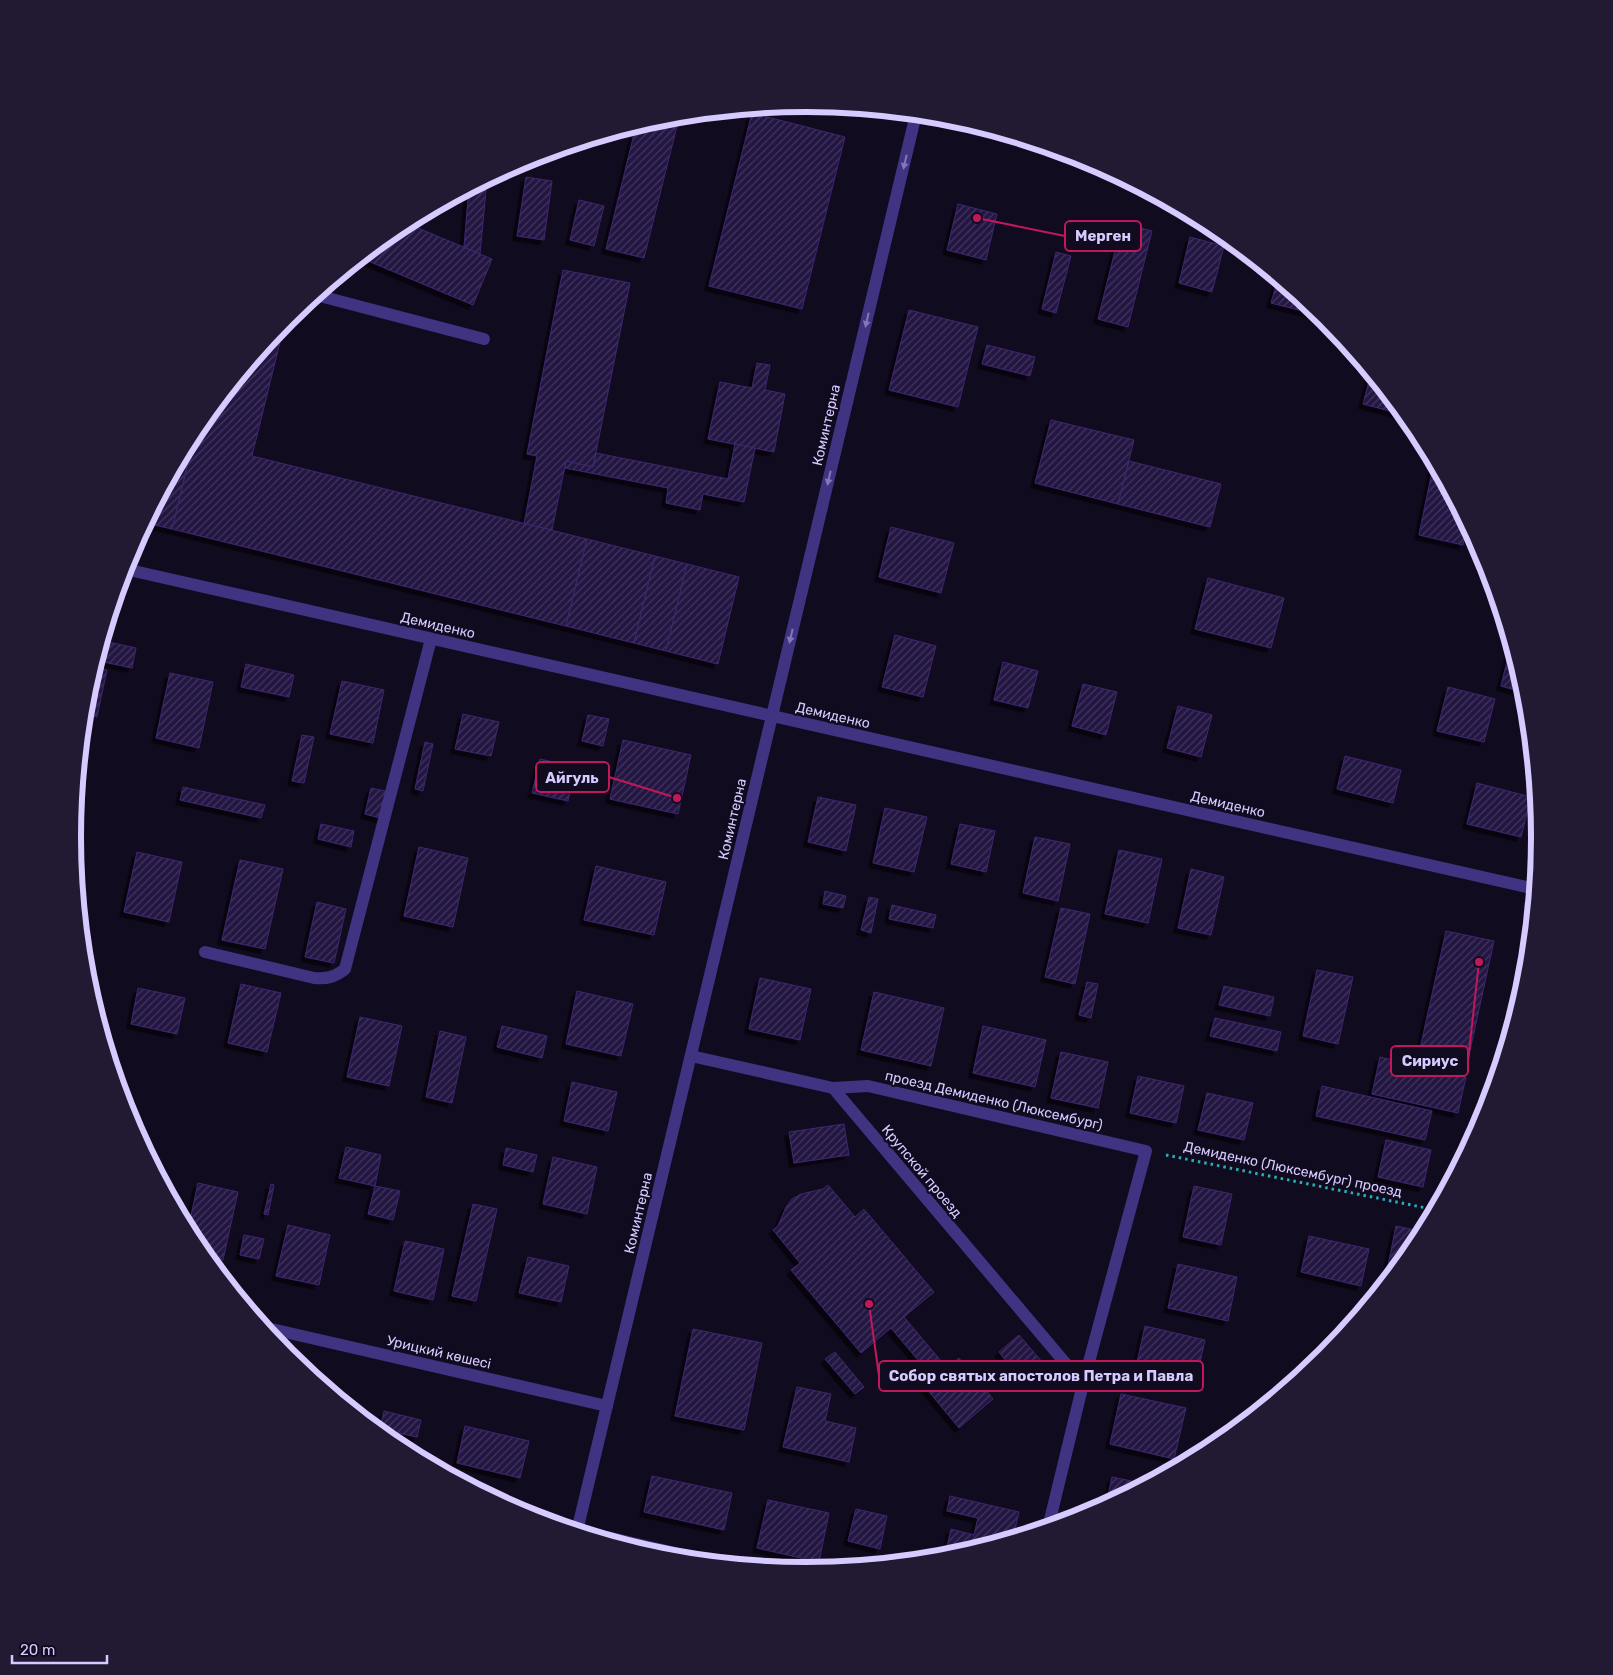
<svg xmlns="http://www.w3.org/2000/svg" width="1613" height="1675" font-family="Rubik,sans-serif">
<defs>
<pattern id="building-hatch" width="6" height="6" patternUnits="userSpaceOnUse" patternTransform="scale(1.25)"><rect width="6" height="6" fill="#241642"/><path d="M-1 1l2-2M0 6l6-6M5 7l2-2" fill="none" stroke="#43375e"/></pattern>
<filter id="shadow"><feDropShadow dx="-4.5" dy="4.5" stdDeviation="0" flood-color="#0009"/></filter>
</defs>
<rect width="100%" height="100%" fill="#110b20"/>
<!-- building -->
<g fill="url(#building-hatch)" stroke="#3e2670" filter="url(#shadow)">
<polygon points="752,113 845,137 802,309 709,286"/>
<polygon points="673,117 679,118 644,258 606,249 636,126"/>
<polygon points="526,177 552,181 544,240 517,236"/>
<polygon points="487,180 480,254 464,247 469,189"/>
<polygon points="579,200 604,206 594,246 570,240"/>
<polygon points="958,204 997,214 986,260 947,250"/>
<polygon points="406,223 492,259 473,305 361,258"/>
<polygon points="1122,223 1152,231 1128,327 1098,319"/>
<polygon points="1190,237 1224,246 1212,292 1179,283"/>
<polygon points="1056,252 1071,256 1056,313 1042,309"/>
<polygon points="563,270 630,283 593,467 566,461 552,530 524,524 537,456 527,454"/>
<polygon points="1278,279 1323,316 1271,303"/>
<polygon points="909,310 978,327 958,407 889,390"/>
<polygon points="285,322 252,456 587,539 566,626 172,529 196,429"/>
<polygon points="987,345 1035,357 1030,376 982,364"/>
<polygon points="757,363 770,365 765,390 785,394 774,452 708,439 720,382 752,388"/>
<polygon points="1371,374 1405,415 1363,404"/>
<polygon points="1051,420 1134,440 1118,504 1035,483"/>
<polygon points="196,429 172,529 146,523"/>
<polygon points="735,444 755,448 744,502 703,494 700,510 666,503 668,488 565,468 566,461 593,467 596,453 728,479"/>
<polygon points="1129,461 1221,484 1210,527 1118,504"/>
<polygon points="1434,462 1467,524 1463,545 1419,535"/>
<polygon points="891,527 954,543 941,593 879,577"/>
<polygon points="587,539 655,556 634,643 566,626"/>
<polygon points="655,556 687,564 666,651 634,643"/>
<polygon points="687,564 739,577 718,664 666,651"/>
<polygon points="1208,578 1284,598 1271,648 1195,629"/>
<polygon points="895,635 936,646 923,697 882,687"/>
<polygon points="109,642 136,648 132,668 104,662"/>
<polygon points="1511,645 1526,693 1501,686"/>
<polygon points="1003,662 1038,671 1028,708 994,700"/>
<polygon points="246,664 294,675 289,697 241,687"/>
<polygon points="95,668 107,670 97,717 85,714 87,694"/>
<polygon points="170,673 213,682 199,748 156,738"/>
<polygon points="342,681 384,690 373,743 330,734"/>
<polygon points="1083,684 1117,692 1106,735 1072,726"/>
<polygon points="1448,687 1495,699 1484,742 1437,731"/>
<polygon points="1178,706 1212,715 1201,757 1167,748"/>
<polygon points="463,714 499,722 491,756 455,749"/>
<polygon points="588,715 609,719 603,746 582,741"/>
<polygon points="302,735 314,737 304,783 292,781"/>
<polygon points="623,740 691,755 678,814 610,799"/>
<polygon points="425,742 433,744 423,791 415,789"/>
<polygon points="1345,756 1401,770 1393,803 1337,789"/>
<polygon points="540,759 576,767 568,801 532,793"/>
<polygon points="1477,783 1531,797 1521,837 1467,824"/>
<polygon points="183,787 265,805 261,818 180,800"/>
<polygon points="371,788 390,792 384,819 365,814"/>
<polygon points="818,797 856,805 846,851 808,842"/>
<polygon points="885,808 927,817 914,872 873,863"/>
<polygon points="321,824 354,831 351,847 318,839"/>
<polygon points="960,824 995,831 986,872 951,864"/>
<polygon points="1035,837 1070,844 1058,901 1023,893"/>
<polygon points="419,847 468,858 453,927 404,916"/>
<polygon points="1119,850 1162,859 1148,923 1105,914"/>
<polygon points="137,852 182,862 169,922 124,912"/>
<polygon points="240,860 283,869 265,949 222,940"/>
<polygon points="596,866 666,882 654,935 584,920"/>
<polygon points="1191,869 1224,877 1211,935 1178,928"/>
<polygon points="825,891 846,896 843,908 823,904"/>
<polygon points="869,897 878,899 871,933 861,930"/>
<polygon points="317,902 346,909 334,963 305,957"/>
<polygon points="892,905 936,915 933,928 889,919"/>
<polygon points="1061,908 1090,914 1075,984 1045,977"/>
<polygon points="1446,931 1494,941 1466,1069 1418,1058"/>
<polygon points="1317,970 1353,977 1338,1044 1303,1036"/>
<polygon points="760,978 811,989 800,1040 749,1029"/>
<polygon points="1087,982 1098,984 1091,1018 1079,1015"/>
<polygon points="241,984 281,993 267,1052 228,1043"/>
<polygon points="1224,986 1274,997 1270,1016 1219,1005"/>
<polygon points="138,988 185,998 177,1034 131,1024"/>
<polygon points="577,991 633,1004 621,1056 566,1044"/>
<polygon points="874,992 944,1008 931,1066 861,1050"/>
<polygon points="360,1017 402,1026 389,1086 347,1077"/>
<polygon points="1215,1018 1281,1032 1277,1051 1210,1036"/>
<polygon points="502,1026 547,1036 542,1058 497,1047"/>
<polygon points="983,1026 1046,1040 1035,1087 973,1073"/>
<polygon points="440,1031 466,1037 452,1103 426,1097"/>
<polygon points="1061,1052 1108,1062 1098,1108 1051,1098"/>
<polygon points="1380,1057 1466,1077 1458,1113 1372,1094"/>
<polygon points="1138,1076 1184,1086 1176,1123 1130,1113"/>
<polygon points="572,1082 617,1092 608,1131 564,1121"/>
<polygon points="1322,1086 1432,1111 1425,1140 1316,1116"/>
<polygon points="1207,1093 1253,1103 1244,1140 1198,1130"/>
<polygon points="844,1124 849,1155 794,1163 789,1132"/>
<polygon points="1386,1140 1431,1150 1423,1187 1378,1177"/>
<polygon points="346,1147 381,1155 375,1186 339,1178"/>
<polygon points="506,1148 537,1155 533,1172 503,1165"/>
<polygon points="553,1157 597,1167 587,1214 543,1204"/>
<polygon points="198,1183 238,1192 223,1260 205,1256 188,1230"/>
<polygon points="271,1184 274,1185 268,1215 264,1214"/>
<polygon points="828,1185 855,1217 864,1209 934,1292 904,1317 947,1368 959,1358 993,1399 959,1428 925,1387 934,1379 891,1328 861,1353 791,1270 800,1263 773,1230 778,1226 786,1207 792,1199 801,1194 823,1189"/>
<polygon points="375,1186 400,1191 393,1220 368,1214"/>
<polygon points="1194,1186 1232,1194 1221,1245 1183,1237"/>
<polygon points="473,1204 497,1209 476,1301 452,1296"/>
<polygon points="288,1225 330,1235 319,1285 276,1276"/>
<polygon points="1396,1226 1424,1232 1417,1246 1398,1269 1388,1266"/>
<polygon points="244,1235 264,1239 259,1259 240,1255"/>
<polygon points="1309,1236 1369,1249 1361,1286 1301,1272"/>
<polygon points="405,1241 444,1249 433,1300 394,1291"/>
<polygon points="528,1257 569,1266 561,1302 519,1293"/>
<polygon points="1178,1264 1237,1277 1228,1321 1168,1308"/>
<polygon points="1145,1326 1205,1340 1195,1385 1135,1372"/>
<polygon points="693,1329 762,1343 744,1430 675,1416"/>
<polygon points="1019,1335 1043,1363 1022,1381 999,1352"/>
<polygon points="835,1352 864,1387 855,1394 825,1359"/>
<polygon points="797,1387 831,1394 825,1421 856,1428 849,1462 783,1447"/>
<polygon points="1121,1394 1186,1408 1174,1459 1110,1444"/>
<polygon points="384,1411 421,1420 417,1437 380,1429"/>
<polygon points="465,1426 529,1441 520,1478 457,1463"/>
<polygon points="652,1476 732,1493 724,1530 644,1512"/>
<polygon points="1112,1477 1146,1484 1106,1506"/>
<polygon points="950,1496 1019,1512 1013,1538 951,1557 945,1556 951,1529 974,1535 978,1518 947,1511"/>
<polygon points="768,1500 829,1513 819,1562 757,1548"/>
<polygon points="856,1509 887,1516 880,1549 848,1541"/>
</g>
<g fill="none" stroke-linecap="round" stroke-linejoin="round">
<!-- path -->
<polyline stroke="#25afb8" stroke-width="3" stroke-dasharray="2.5 4" stroke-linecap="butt" points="1166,1155 1436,1210"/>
<!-- lane -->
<g stroke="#3f3382" stroke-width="12">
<polyline points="316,295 484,339"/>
<path d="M 205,952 L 314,978 C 328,979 335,977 345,969 L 431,639"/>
<polyline points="577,1530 718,1563"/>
</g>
<!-- street -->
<g stroke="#3f3382" stroke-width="12">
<polyline points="125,569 1535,889"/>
<polyline points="691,1056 833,1088 1083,1384 1048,1528"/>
<polyline points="833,1088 868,1086 1146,1151 1083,1384"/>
<polyline points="263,1327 607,1406"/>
<polyline points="577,1531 916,114"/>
</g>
</g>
<!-- one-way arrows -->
<defs><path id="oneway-solid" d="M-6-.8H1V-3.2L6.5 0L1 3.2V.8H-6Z" transform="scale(1.25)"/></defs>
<g fill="#8377ba">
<use href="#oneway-solid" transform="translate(905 162) rotate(103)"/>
<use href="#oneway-solid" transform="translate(867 320) rotate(103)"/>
<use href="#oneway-solid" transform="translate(829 478) rotate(103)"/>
<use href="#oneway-solid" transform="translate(791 636) rotate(103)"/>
</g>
<g text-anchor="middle" stroke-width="4.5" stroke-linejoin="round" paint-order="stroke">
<!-- street labels -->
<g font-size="14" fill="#d6caff" stroke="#110b20">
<text transform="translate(826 425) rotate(-77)" y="5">Коминтерна</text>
<text transform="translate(438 625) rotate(13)" y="5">Демиденко</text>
<text transform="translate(833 715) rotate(13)" y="5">Демиденко</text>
<text transform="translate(1228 804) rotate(13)" y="5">Демиденко</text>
<text transform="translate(732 819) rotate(-77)" y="5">Коминтерна</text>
<text transform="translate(994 1100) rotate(13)" y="5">проезд Демиденко (Люксембург)</text>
<text transform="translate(1293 1169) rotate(12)" y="5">Демиденко (Люксембург) проезд</text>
<text transform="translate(922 1171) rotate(50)" y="5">Крупской проезд</text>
<text transform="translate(638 1213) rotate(-77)" y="5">Коминтерна</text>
<text transform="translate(439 1352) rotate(13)" y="5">Урицкий көшесі</text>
</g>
</g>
<!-- crop -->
<path d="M0 0H1613V1675H0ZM81 837a725 725 0 1 1 1450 0a725 725 0 1 1-1450 0Z" fill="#211a32" fill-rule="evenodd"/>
<path fill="none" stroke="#d6caff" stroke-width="6" d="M81 837a725 725 0 1 1 1450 0a725 725 0 1 1-1450 0Z"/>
<!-- callouts -->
<path fill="none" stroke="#c2185b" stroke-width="2" d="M977 218L1065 236M677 798L609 777M1479 962L1468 1061M869 1304L879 1376"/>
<g fill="#c2185b" stroke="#110b20" stroke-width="2">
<circle cx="977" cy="218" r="5"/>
<circle cx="677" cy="798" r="5"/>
<circle cx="1479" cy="962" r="5"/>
<circle cx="869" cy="1304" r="5"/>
</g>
<g fill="#110b20" stroke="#c2185b" stroke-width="2">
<rect x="1065" y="221" width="76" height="30" rx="5"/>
<rect x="536" y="762" width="73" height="30" rx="5"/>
<rect x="1391" y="1046" width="77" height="30" rx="5"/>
<rect x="879" y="1361" width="324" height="30" rx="5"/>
</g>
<g font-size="15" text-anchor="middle" font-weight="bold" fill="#d6caff">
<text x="1103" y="241">Мерген</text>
<text x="572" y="783">Айгуль</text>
<text x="1430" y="1066">Сириус</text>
<text x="1041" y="1381">Собор святых апостолов Петра и Павла</text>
</g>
<!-- scale -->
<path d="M12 1655v8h95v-8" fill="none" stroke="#d6caff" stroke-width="2.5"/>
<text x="20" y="1655" font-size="15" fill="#d6caff" stroke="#110b20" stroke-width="4" paint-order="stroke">20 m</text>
</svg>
